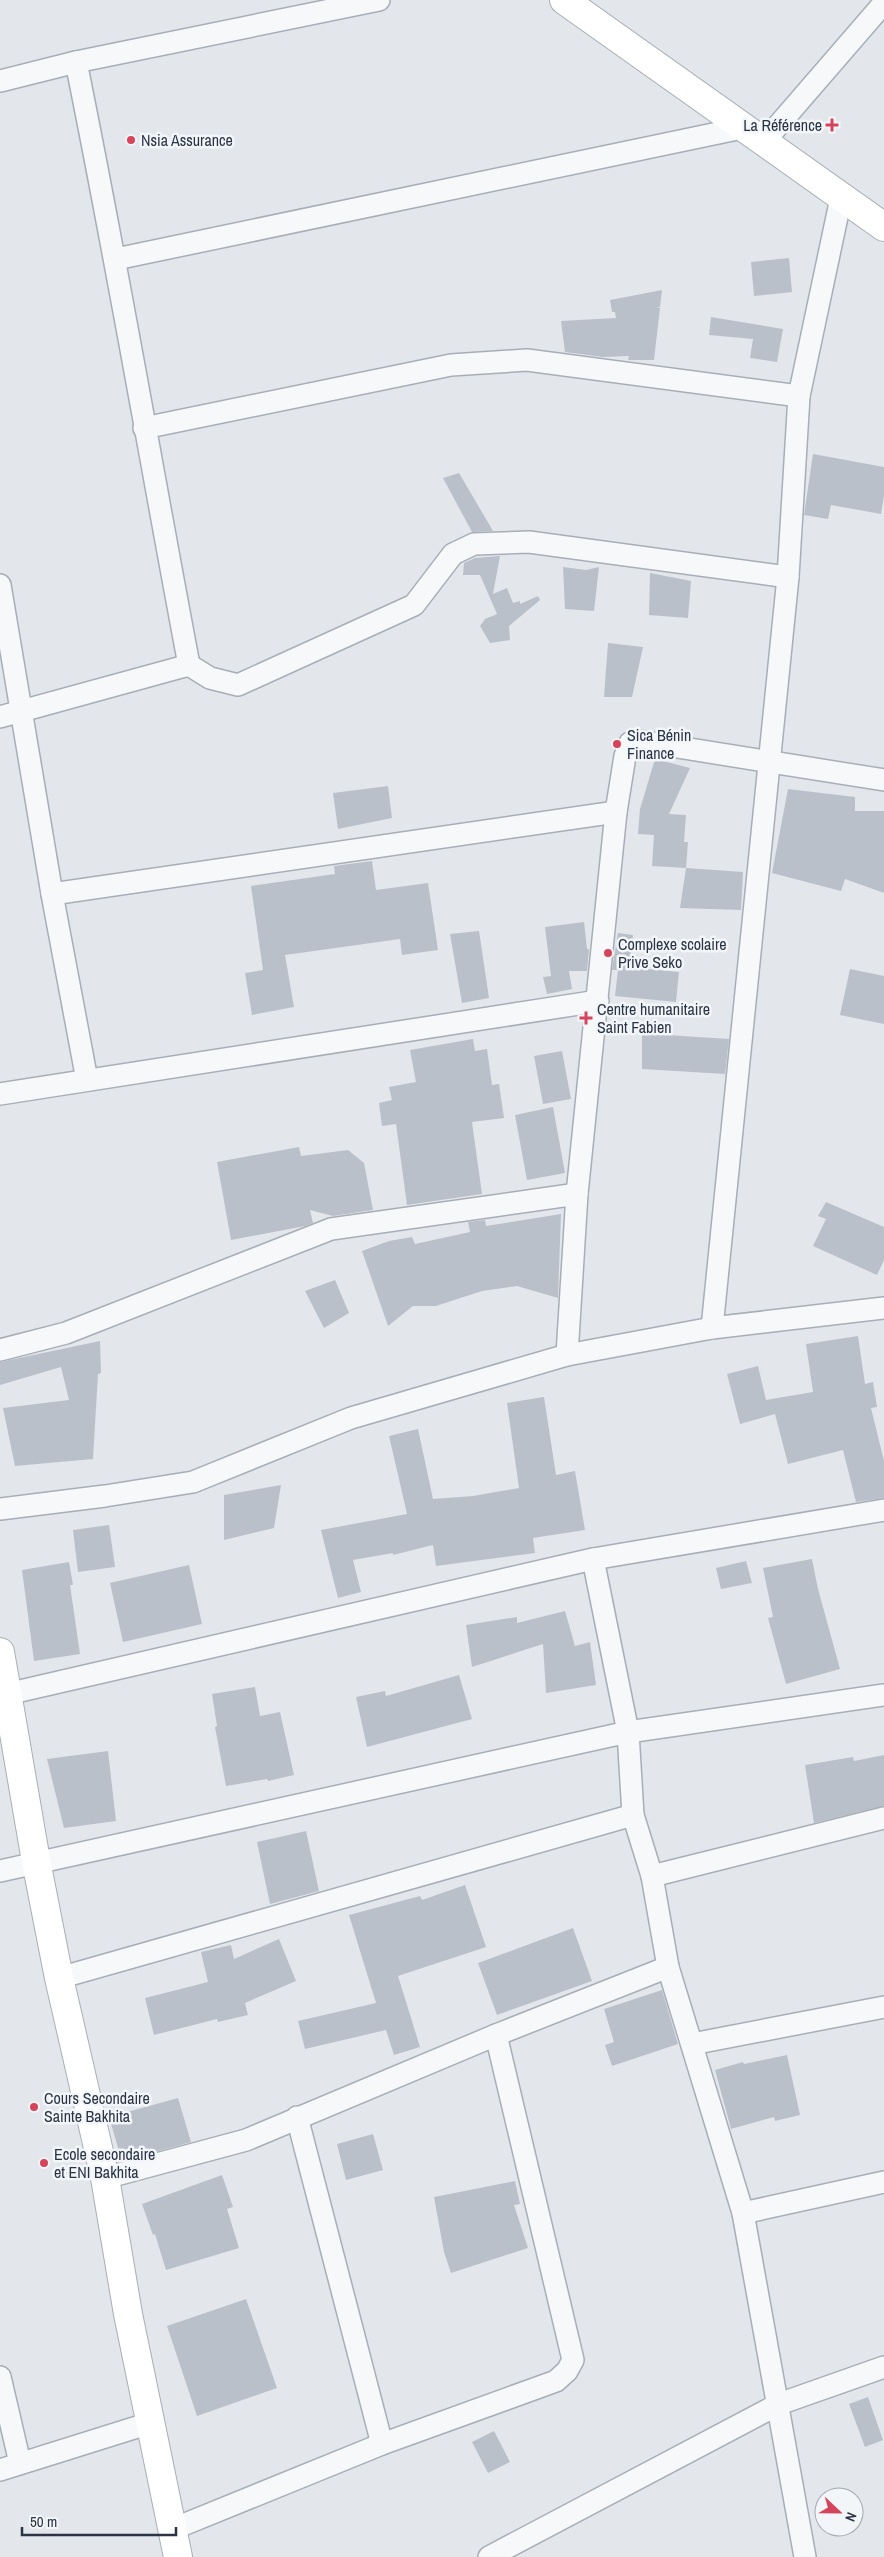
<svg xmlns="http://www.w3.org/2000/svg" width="884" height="2557" font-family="'Archivo Narrow',sans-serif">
<rect width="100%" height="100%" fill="#e3e7ec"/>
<!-- building -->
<g fill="#bac0ca">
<polygon points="789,258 792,292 754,296 751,262"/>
<polygon points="662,290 660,307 656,307 660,308 654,360 628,360 629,356 603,357 565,352 561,321 616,318 615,312 612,312 610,300"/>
<polygon points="711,317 783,329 777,362 750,358 753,339 709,335"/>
<polygon points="813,454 884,467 884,496 881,514 831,505 828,519 804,515"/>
<polygon points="459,473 493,531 472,532 443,478"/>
<polygon points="500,556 493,594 507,588 513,603 520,601 520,604 538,596 540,600 509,626 510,640 490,643 480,626 485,619 497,614 480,575 463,575 464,563 475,558"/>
<polygon points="563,567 586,570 599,567 594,611 565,609"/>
<polygon points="650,573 691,581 688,618 649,615"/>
<polygon points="608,643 643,647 632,697 604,697"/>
<polygon points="655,759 690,768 669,814 686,815 684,842 688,842 686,868 652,866 654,835 638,834 640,809"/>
<polygon points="388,786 392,818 338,829 333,793"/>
<polygon points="788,789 855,797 855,811 884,811 884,893 845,879 841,891 772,873"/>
<polygon points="372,861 376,890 428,883 438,950 402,955 400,939 285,955 294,1007 252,1015 245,973 263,970 251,886 335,874 334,866"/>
<polygon points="686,868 743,872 741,910 680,908"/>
<polygon points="584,922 587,949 589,949 587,971 569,971 572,989 547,994 543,977 551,976 545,927"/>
<polygon points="479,931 489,998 462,1003 450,934"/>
<polygon points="618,933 633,935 629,967 679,972 676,1002 615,996 618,970 612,970"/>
<polygon points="850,969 884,976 884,1024 840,1015"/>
<polygon points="667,1028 667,1035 729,1039 725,1074 642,1069 642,1029"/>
<polygon points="473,1039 475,1051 487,1049 492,1085 499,1084 504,1118 472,1122 482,1194 407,1205 396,1124 382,1126 379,1103 392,1100 389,1087 416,1082 410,1050"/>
<polygon points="562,1051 571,1099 543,1104 534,1056"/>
<polygon points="553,1107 565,1173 527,1180 515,1115"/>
<polygon points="299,1147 301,1156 348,1150 364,1163 373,1210 333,1216 310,1210 313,1223 305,1226 231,1240 217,1162"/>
<polygon points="826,1202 884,1227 884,1260 877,1275 813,1246 826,1219 818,1216"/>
<polygon points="561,1214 558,1298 517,1286 482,1291 436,1306 413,1306 388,1326 362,1251 389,1241 412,1237 415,1244 470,1232 468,1222 485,1220 486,1226"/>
<polygon points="335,1280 349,1313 324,1328 305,1291"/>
<polygon points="858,1336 865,1384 873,1382 877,1407 871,1408 884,1461 884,1498 856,1502 843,1450 788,1464 775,1414 740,1424 727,1374 758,1366 766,1400 813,1392 806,1344"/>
<polygon points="100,1341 101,1373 98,1374 93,1459 15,1466 3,1408 69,1400 61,1367 0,1385 0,1362"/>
<polygon points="544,1397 556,1475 575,1471 585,1530 533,1538 535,1553 436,1566 433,1545 393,1555 393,1553 353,1560 361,1592 338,1598 321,1530 407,1514 389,1436 418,1429 433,1499 473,1496 519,1488 507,1403"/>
<polygon points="281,1485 274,1528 224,1540 224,1495"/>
<polygon points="109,1525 115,1567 78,1572 73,1530"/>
<polygon points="812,1559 818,1589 840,1669 786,1684 768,1618 773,1617 763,1568"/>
<polygon points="746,1561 752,1583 721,1589 716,1568"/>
<polygon points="69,1562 73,1585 70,1585 80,1654 34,1661 22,1570"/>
<polygon points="189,1565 202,1624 123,1642 110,1583"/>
<polygon points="565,1611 575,1646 590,1642 596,1685 546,1693 543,1644 472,1667 466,1625 517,1617 517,1623"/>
<polygon points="459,1675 472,1719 367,1747 356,1697 385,1691 386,1696"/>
<polygon points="255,1687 260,1716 280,1712 294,1775 268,1781 267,1779 226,1786 215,1727 217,1726 212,1694"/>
<polygon points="108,1751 116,1821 64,1828 47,1759"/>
<polygon points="884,1755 884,1806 814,1823 805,1765 853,1757 854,1761"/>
<polygon points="306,1831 319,1891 270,1904 257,1842"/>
<polygon points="465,1885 486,1947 398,1976 420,2047 394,2055 386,2030 305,2049 298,2021 376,2003 349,1915 420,1896 422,1900"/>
<polygon points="573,1928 592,1981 497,2015 478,1963"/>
<polygon points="279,1939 296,1981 245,2003 248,2015 218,2022 217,2019 154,2035 145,1998 208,1982 201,1952 231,1945 234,1959"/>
<polygon points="662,1990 678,2044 612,2066 605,2045 614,2042 604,2009"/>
<polygon points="787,2055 800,2115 775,2121 774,2117 731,2129 715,2070 743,2062 744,2064"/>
<polygon points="178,2098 191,2142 122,2161 109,2117"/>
<polygon points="373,2134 383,2170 346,2180 337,2144"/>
<polygon points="222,2175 233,2207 227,2209 239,2248 166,2270 155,2234 153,2235 142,2204"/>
<polygon points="515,2181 520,2204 514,2205 528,2248 451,2273 444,2252 434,2197"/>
<polygon points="246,2299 277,2388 197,2416 167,2326"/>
<polygon points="868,2397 883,2440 865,2447 849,2404"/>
<polygon points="494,2431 510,2462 488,2473 472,2442"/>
</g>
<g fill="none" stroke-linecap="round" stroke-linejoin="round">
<defs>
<g id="street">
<path d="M 76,62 C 117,263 151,464 189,665"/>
<polyline points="0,81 76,62 379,0"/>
<polyline points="763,143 884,3"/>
<polyline points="116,259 742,128"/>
<polyline points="144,428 451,365 527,360 799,396"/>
<polyline points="0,585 52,894 87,1080"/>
<polyline points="0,717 189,665 210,678 238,685 414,605 453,554 474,544 529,542 788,577"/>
<polyline points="52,894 616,812"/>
<polyline points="0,1094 598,1001"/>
<polyline points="712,1328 788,577 799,396 841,198"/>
<polyline points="0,1350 66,1333 331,1229 577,1194"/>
<polyline points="567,1355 577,1194 616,812 625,756 630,743 640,741 884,780"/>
<polyline points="0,1509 105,1496 193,1482 351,1418 567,1355 712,1328 884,1308"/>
<polyline points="593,1559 628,1732 633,1815 652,1876 668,1967 743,2213 805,2557"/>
<polyline points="7,1694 593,1559 884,1510"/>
<polyline points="0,1871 628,1732 884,1695"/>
<polyline points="652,1876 884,1818"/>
<polyline points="59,1978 633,1815"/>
<polyline points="692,2044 884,2007"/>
<polyline points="297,2117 382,2444"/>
<polyline points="105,2178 246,2140 496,2035 668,1967"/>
<polyline points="743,2213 884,2182"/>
<polyline points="0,2377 20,2463"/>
<polyline points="0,2470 150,2423"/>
<polyline points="173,2529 382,2444 556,2381 567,2371 573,2360 496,2035"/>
<polyline points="489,2557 779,2404 884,2367"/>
</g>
<g id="secondary">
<polyline points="564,0 884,227"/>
<polyline points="0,1652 36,1861 59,1978 105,2178 128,2314 178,2557"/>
</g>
</defs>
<!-- street casing -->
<use href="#street" stroke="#a8aeb7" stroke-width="24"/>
<!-- secondary casing -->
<use href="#secondary" stroke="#a8aeb7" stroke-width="30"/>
<!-- street -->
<use href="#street" stroke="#f6f8fa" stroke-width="21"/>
<!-- secondary -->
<use href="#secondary" stroke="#fff" stroke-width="28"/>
</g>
<!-- markers -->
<g fill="#d5445a" stroke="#f3f6f9" stroke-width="2">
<path d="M829.5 117.5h5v5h5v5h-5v5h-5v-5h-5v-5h5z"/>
<circle cx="131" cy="140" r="5"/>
<circle cx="617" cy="744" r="5"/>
<circle cx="608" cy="953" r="5"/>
<path d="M583.5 1010.5h5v5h5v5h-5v5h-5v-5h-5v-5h5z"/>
<circle cx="34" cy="2107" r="5"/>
<circle cx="44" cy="2163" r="5"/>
</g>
<g text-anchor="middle" stroke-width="5" stroke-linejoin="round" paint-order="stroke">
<!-- poi labels -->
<g font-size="16" fill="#2a3445" stroke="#f3f6f9" text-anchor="start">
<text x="822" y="131" text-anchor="end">La Référence</text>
<text x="141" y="146">Nsia Assurance</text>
<text x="627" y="741">Sica Bénin<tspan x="627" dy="18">Finance</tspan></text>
<text x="618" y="950">Complexe scolaire<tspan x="618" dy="18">Prive Seko</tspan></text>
<text x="597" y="1015">Centre humanitaire<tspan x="597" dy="18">Saint Fabien</tspan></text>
<text x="44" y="2104">Cours Secondaire<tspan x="44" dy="18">Sainte Bakhita</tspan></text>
<text x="54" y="2160">Ecole secondaire<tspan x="54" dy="18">et ENI Bakhita</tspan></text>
</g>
</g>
<!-- north arrow -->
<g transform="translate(839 2512) rotate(112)"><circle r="24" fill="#f3f6f9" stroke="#a3a8b1"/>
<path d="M0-4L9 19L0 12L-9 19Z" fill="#d5445a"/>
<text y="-8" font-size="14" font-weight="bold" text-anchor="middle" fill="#2a3445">N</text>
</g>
<!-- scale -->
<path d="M22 2527v8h154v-8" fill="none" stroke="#2a3445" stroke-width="2.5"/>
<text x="30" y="2527" font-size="15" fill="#2a3445" stroke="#f3f6f9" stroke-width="4" paint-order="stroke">50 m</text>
</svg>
